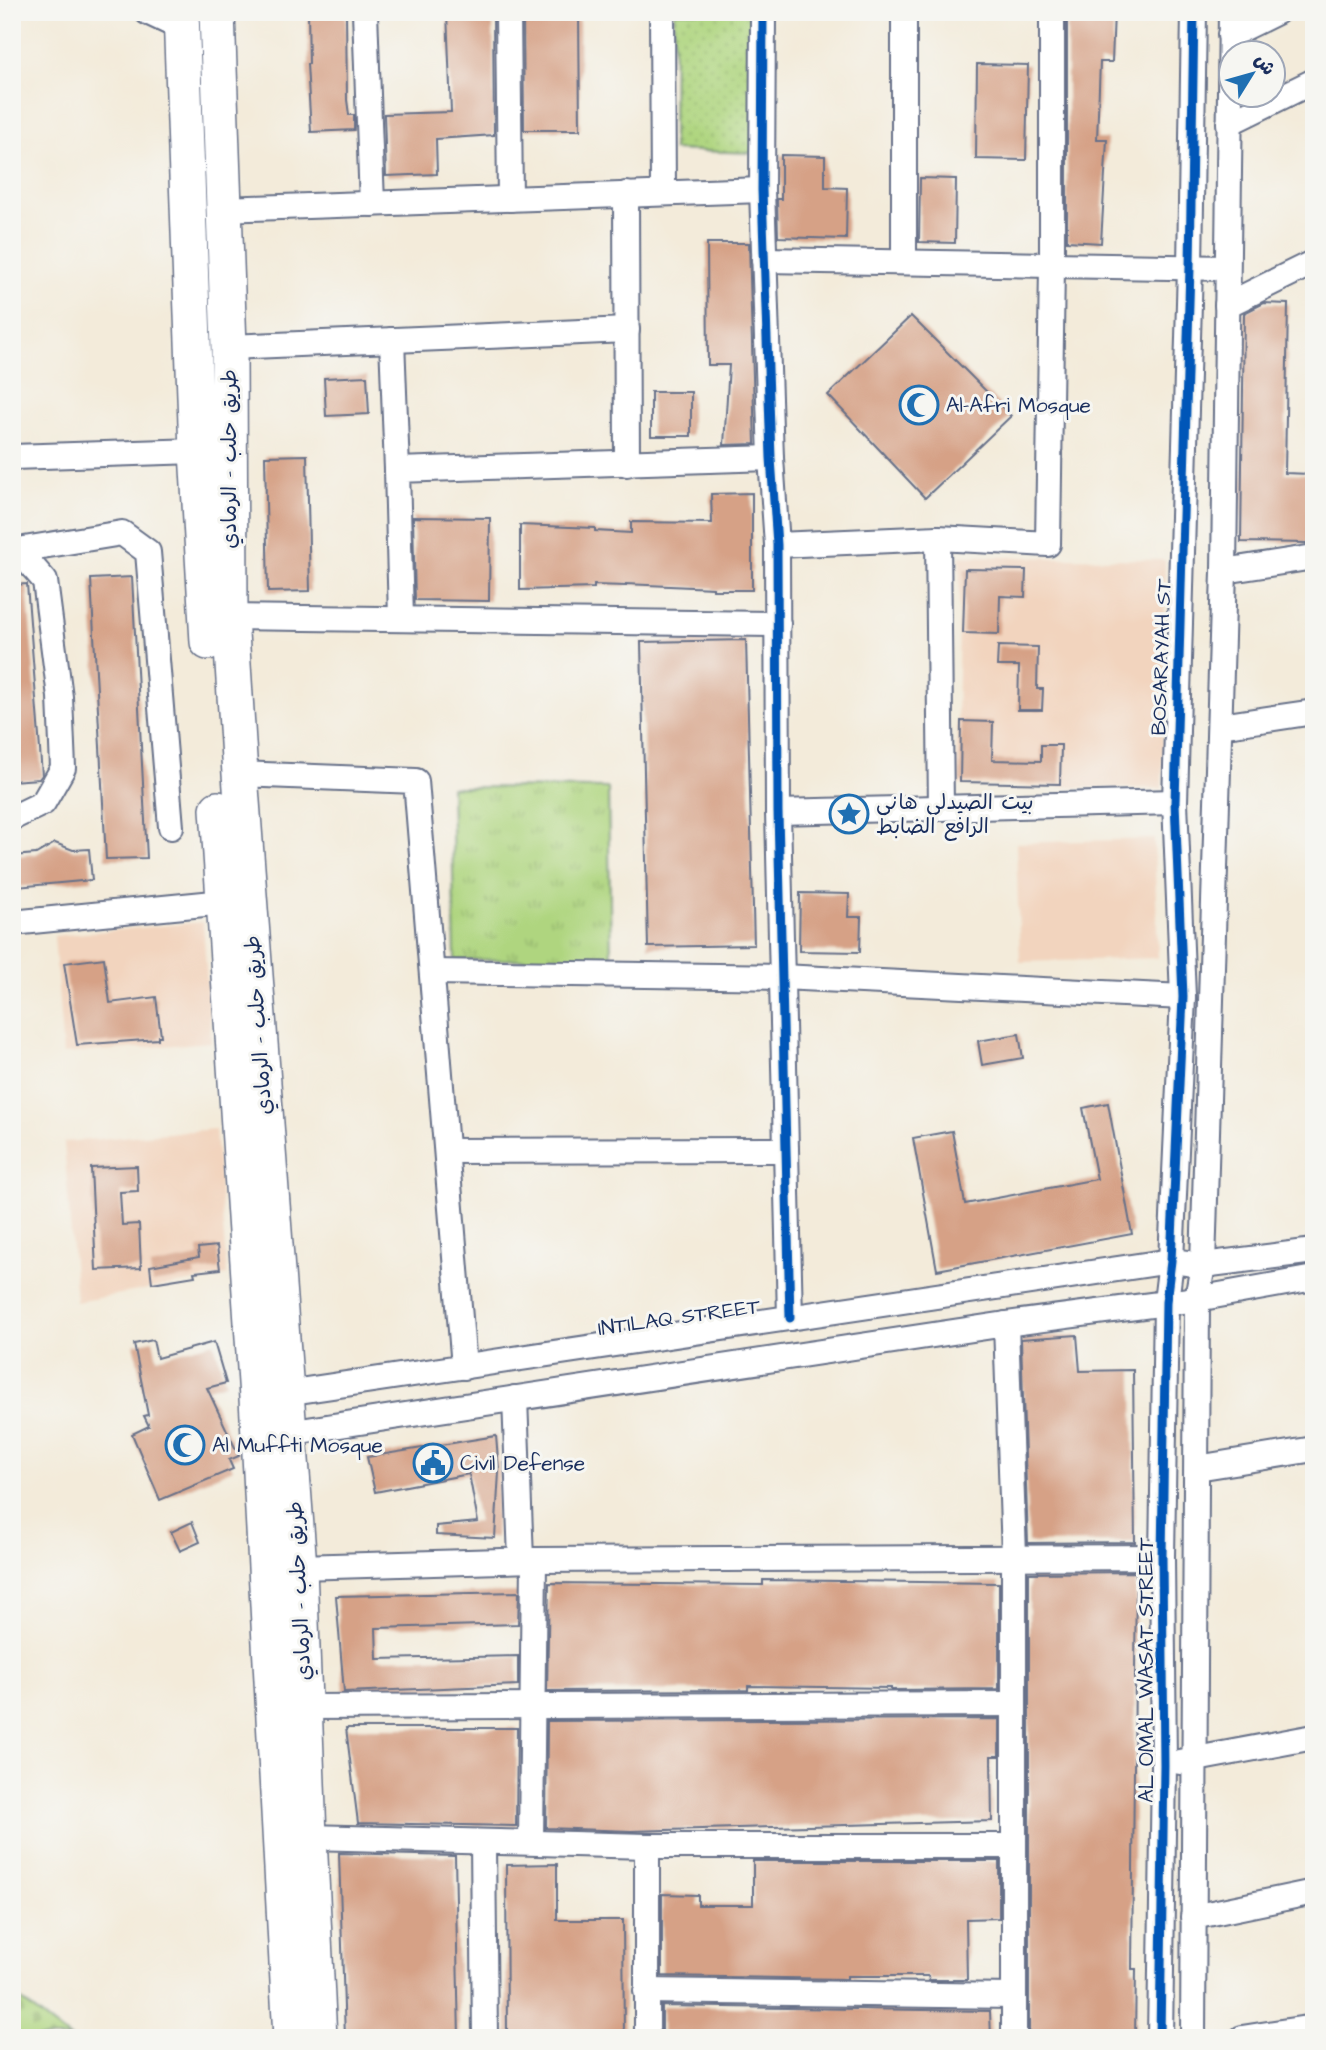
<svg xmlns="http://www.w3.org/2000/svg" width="1326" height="2050" font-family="'Architects Daughter','Playpen Sans Arabic',sans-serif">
<defs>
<pattern id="grass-dots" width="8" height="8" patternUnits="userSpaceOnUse" patternTransform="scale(1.75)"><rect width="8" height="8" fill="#afd57f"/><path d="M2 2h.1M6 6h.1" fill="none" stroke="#96b770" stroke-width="1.8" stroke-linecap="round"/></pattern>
<pattern id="cemetery-stones" width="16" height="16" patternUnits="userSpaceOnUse" patternTransform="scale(1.75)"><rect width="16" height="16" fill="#afd57f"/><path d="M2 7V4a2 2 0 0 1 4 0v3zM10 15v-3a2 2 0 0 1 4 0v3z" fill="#96b770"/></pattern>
<pattern id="park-tufts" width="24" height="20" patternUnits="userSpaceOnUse" patternTransform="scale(1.75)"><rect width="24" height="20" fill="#afd57f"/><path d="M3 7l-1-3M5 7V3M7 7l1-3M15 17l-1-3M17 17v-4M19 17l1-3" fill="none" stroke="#96b770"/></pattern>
</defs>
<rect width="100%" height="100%" fill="#f6f6f2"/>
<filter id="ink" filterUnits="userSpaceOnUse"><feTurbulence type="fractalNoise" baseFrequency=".0143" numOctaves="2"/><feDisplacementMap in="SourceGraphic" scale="14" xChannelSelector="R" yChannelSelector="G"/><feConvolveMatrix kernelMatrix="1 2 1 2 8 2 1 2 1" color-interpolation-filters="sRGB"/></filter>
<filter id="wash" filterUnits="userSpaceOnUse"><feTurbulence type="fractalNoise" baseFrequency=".00686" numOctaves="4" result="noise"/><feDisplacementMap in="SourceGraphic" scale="28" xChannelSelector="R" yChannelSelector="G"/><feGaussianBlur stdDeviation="1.57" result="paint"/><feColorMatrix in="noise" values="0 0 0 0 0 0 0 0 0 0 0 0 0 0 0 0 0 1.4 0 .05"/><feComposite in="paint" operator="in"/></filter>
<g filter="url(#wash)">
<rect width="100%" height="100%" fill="#f3ebda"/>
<!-- built -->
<g fill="#f2d4be">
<polygon points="960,556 1165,560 1162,789 956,785"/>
<polygon points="1154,839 1158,958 1020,962 1016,843"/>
<polygon points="203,922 211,1042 63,1054 54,936"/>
<polygon points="215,1129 227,1275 76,1302 64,1142"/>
</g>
<!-- grass -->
<polygon fill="url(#grass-dots)" stroke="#65826e" stroke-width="2" points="674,12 755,12 753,153 673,150"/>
<!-- cemetery -->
<polygon fill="url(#cemetery-stones)" stroke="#65826e" stroke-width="2" points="12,1993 70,2038 12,2038"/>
<!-- park -->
<polygon fill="url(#park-tufts)" stroke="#65826e" stroke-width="2" points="451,787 608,788 611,959 455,960"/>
<g id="blocks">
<!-- building -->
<g fill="#d6a186">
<polygon points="308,12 346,12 347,100 349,115 354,115 354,130 311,132 307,64 309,64"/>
<polygon points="447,12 493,12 494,135 436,139 437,174 386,176 384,114 451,112"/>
<polygon points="523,12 579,12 580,130 524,130"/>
<polygon points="1067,12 1114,12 1112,62 1100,62 1097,139 1107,139 1101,243 1067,241"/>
<polygon points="977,64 1028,65 1026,160 976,159"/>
<polygon points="781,155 825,156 825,187 847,188 846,239 778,237 777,199 781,199"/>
<polygon points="920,178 956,179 955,243 919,242"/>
<polygon points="707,243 749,243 755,444 724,445 729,365 708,365"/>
<polygon points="1264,303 1288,304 1285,473 1310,474 1309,543 1241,542 1244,313"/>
<polygon points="911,316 1011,416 925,498 828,395"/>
<polygon points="367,376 369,414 326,416 324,378"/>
<rect x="651" y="392" width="40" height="44"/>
<polygon points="307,455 310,591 268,592 265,456"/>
<polygon points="752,493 752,590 713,590 713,588 626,584 626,586 594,585 594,588 520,590 520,525 595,528 595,531 631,533 631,522 712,523 711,494"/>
<polygon points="413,517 490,518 489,601 415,600"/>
<polygon points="965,569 1026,570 1025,597 1000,596 999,634 963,633"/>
<polygon points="132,577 147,858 106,859 91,579"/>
<polygon points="27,584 42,775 39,779 12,781 12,585"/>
<polygon points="746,640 754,945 648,947 641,642"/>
<polygon points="998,646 1038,647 1037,689 1043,689 1042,710 1018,710 1019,666 997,666"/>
<polygon points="961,721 993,722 992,760 1041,761 1041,745 1061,745 1060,784 960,782"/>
<polygon points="55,843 73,850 89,849 92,880 17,887 13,856 36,854"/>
<polygon points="800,893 849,894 848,917 861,917 860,952 799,951"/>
<polygon points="104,958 110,1003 156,997 161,1036 158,1036 158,1039 77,1045 64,963"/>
<polygon points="1019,1034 1023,1058 982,1065 978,1041"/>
<polygon points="1108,1103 1132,1234 937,1270 913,1138 952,1131 965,1204 1097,1179 1083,1108"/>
<polygon points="137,1166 138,1191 120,1192 122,1225 139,1224 141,1268 96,1270 91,1168"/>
<polygon points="217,1246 220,1269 194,1272 195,1276 152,1283 150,1266 199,1257 198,1248"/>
<polygon points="1077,1335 1080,1371 1133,1370 1135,1542 1028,1543 1021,1339"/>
<polygon points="153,1340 157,1358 214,1342 226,1383 207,1388 239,1456 229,1460 233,1469 160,1500 132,1434 149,1426 144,1416 148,1415 134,1344"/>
<polygon points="496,1436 499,1472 495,1538 436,1535 436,1526 478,1522 469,1474 375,1492 367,1457"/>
<polygon points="192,1522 200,1542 180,1551 171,1532"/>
<polygon points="1136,1572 1132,1969 1136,1969 1135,2038 1029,2038 1029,1573"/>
<polygon points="763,1580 999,1583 999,1689 891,1690 891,1688 748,1686 748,1690 547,1691 549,1583 763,1585"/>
<polygon points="519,1592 518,1624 376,1628 377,1659 518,1656 518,1685 344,1692 336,1596"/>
<polygon points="999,1719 999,1756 991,1756 992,1821 631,1831 546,1828 547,1721"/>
<polygon points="346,1728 517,1728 516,1826 358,1823"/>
<polygon points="339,1853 455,1856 459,2038 345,2038"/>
<polygon points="753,1861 999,1861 999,1918 966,1919 967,1980 929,1980 928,1976 847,1976 847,1979 662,1976 662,1894 698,1895 698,1905 753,1905"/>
<polygon points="557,1864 557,1920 623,1920 624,2038 507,2038 506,1865"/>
<polygon points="662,2006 990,2011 991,2038 662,2038"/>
</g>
</g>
</g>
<g filter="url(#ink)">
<use href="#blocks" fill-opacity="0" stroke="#677189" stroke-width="2"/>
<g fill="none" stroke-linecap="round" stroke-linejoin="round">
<defs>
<g id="minor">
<polyline points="147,12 181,28"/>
<polyline points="365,12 372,204"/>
<polyline points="508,12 510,199"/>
<polyline points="662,12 663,193"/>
<polyline points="763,12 762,190 771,458 777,545 778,812 790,1318"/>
<polyline points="1230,35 1277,12"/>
<polyline points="1229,123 1314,81"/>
<polyline points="626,194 627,464"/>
<polyline points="223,209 762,190"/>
<polyline points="764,260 1227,268"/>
<polyline points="904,262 904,12"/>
<polyline points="1227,305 1314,262"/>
<polyline points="392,340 397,470"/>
<polyline points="229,347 627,330"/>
<polyline points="12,457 197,451"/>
<polyline points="938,538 941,808"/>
<polyline points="777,545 938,538 1048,544 1052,265 1052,12"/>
<polyline points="18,550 122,533 148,552 171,827"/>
<polyline points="12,551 18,550 45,581 60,697 63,768 43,803 12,818"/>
<polyline points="1224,571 1314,557"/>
<polyline points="230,617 778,624"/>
<polyline points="401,618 397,470 771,458"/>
<polyline points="1220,726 1314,712"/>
<polyline points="240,774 416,781 464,1367"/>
<polyline points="778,812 1175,802"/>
<polyline points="12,923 224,902"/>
<polyline points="432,972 782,977 1183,997"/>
<polyline points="447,1151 786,1150"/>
<polyline points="1006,1324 1014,1556 1014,2038"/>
<polyline points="272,1395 1171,1261 1203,1265 1314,1251"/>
<polyline points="515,1398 521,1560"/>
<polyline points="274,1435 1006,1324 1197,1299 1314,1278"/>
<polyline points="1197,1468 1314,1449"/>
<polyline points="299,1567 534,1560 1162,1557"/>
<polyline points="306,1707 1014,1704"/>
<polyline points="1180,1762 1314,1737"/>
<polyline points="309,1837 647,1846 1014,1846"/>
<polyline points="531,1842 534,1560"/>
<polyline points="483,1843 485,2038"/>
<polyline points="1193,1917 1314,1892"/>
<polyline points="646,1991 1014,1996"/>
<polyline points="647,2038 647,1846"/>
<polyline points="1160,2038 1164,1765 1162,1557 1166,1302 1171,1261 1183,997 1175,802 1190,267 1194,12"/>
<polyline points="1193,2038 1197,1299 1203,1265 1224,571 1231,12"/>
<polyline points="1242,2038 1314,2027"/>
</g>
<g id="highway">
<polyline points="181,12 197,451 208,642"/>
<polyline points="217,12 229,347 230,617 240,774 299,1567 309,1837 319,2038"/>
<polyline points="218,809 257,1398 291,2038"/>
</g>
</defs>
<!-- minor casing -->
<use href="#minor" stroke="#677189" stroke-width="28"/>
<!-- highway casing -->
<use href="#highway" stroke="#677189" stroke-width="38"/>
<!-- minor -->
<use href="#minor" stroke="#fff" stroke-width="24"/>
<!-- highway -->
<use href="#highway" stroke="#fff" stroke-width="35"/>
<defs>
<g id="cycleway">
<polyline points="763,12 762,190 771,458 777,545 778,812 790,1318"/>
<polyline points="1160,2038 1164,1765 1162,1557 1166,1302 1171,1261 1183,997 1175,802 1190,267 1194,12"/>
</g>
</defs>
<!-- cycleway casing -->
<use href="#cycleway" stroke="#f6f6f2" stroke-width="13"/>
<!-- cycleway -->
<use href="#cycleway" stroke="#0057b8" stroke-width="9"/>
</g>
</g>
<!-- icons -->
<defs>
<symbol id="mosque-ring" viewBox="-11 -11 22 22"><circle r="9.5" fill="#f6f6f2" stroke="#1f6fb2" stroke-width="1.5"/><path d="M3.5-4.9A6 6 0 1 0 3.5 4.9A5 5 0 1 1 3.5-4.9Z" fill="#1f6fb2"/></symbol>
<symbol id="sight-ring" viewBox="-11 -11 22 22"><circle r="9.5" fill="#f6f6f2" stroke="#1f6fb2" stroke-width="1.5"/><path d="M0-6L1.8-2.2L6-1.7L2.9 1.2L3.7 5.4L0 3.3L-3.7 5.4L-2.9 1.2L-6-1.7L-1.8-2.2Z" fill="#1f6fb2"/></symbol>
<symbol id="civic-ring" viewBox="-11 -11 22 22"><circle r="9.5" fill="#f6f6f2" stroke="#1f6fb2" stroke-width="1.5"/><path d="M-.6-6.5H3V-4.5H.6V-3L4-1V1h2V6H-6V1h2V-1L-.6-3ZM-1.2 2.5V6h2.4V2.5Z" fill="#1f6fb2"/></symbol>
</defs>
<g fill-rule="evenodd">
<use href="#mosque-ring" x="897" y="383" width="44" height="44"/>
<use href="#sight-ring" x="827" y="792" width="44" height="44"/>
<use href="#mosque-ring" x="163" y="1423" width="44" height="44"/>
<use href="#civic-ring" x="411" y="1441" width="44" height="44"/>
</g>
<g text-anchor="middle" stroke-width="6" stroke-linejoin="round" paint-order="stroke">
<!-- poi labels -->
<g font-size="21" fill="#1b2f5e" stroke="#f6f6f2" text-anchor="start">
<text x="946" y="412">Al-Afri Mosque</text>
<text x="876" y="809">بيت الصيدلي هاني<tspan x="876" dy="24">الرافع الضابط</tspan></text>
<text x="212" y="1452">Al Muffti Mosque</text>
<text x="460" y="1470">Civil Defense</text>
</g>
<!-- street labels -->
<g font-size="21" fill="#1b2f5e" stroke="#f6f6f2">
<text transform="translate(229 459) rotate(-90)" y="7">طريق حلب - الرمادي</text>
<text transform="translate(1161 657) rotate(-88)" y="7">BOSARAYAH ST</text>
<text transform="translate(258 1025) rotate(-94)" y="7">طريق حلب - الرمادي</text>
<text transform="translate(679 1317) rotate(-8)" y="7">INTILAQ STREET</text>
<text transform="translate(299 1591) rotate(-93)" y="7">طريق حلب - الرمادي</text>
<text transform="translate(1146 1670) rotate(-90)" y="7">AL OMAL WASAT STREET</text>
</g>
</g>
<!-- margin -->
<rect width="1326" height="2050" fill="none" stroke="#f6f6f2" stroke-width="42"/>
<!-- north arrow -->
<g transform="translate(1252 74) rotate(53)"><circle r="33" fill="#f6f6f2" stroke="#9ea6b7" stroke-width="2"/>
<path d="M0-5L12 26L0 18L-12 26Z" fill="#1f6fb2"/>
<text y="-10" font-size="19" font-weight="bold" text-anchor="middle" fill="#1b2f5e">ش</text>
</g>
</svg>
